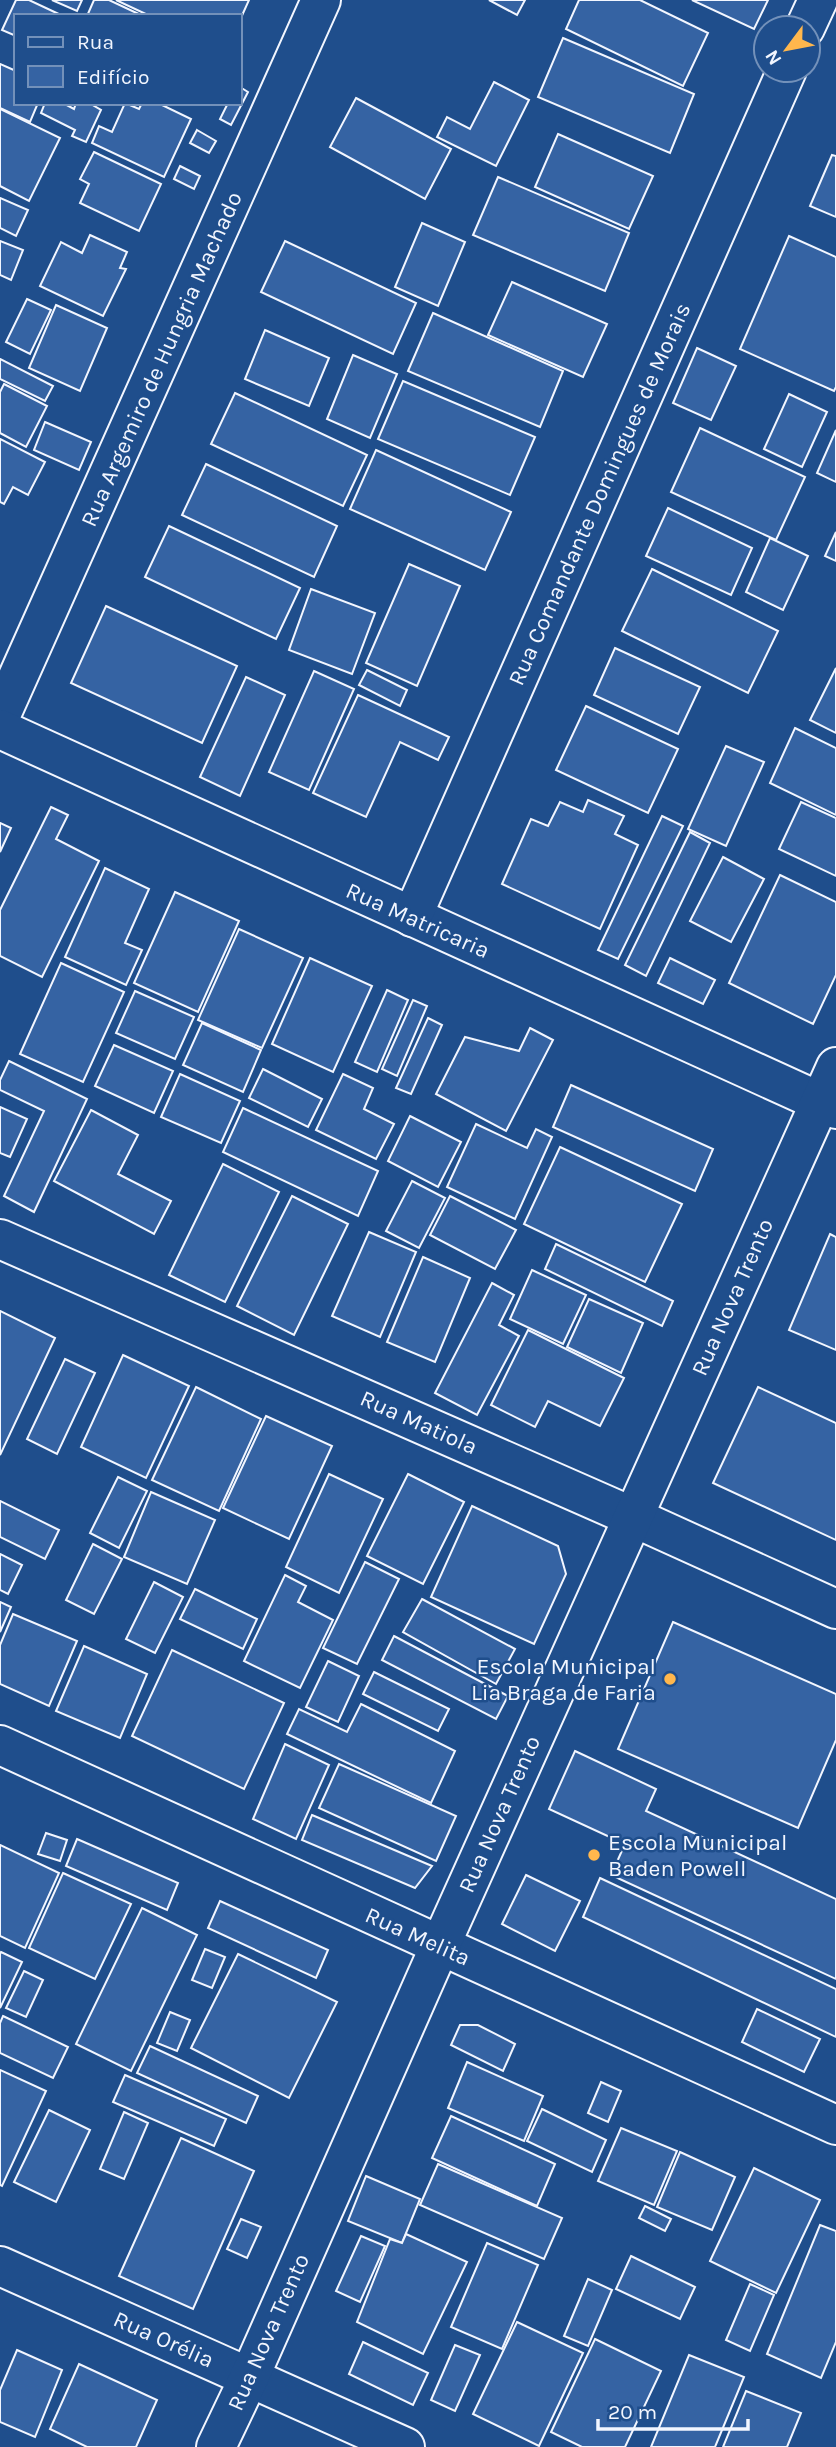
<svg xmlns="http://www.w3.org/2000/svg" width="836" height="2447" font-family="Karla,sans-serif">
<rect width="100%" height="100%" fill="#1f4e8c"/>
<!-- building -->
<g fill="#3563a3" stroke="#f2f6ff" stroke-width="2">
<polygon points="16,0 29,0 63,16 16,16 16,36 2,30"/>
<polygon points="52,0 82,0 77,11"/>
<polygon points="94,0 109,0 143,16 87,16"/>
<polygon points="116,0 249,0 240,20 240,16 150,16"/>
<polygon points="489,0 525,0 517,15"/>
<polygon points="579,0 640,0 708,33 683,86 566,29"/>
<polygon points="692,0 768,0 754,29"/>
<polygon points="563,38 694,94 670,153 538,97"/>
<polygon points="0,64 16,71 16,103 38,103 30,122 0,108"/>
<polygon points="494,82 529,100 496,166 437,137 447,117 470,129"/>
<polygon points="240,87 248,92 231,125 220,119 228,103 240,103"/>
<polygon points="356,98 451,149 425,199 330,147"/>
<polygon points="45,103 63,103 74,109 76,103 89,103 101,110 86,142 72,136 75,130 41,113"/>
<polygon points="125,103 139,109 142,103 158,103 191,119 164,177 92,143 99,126 112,132"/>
<polygon points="0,109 60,138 29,201 0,186"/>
<polygon points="197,130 216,141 209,153 190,143"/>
<polygon points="558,134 653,176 629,229 535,187"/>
<polygon points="94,152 161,184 139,231 80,203 89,184 80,179"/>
<polygon points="832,155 836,156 836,217 810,206"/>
<polygon points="180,166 200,176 194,189 174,179"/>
<polygon points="498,177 629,233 605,291 473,235"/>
<polygon points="0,198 28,210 16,236 0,228"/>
<polygon points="422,223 465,242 438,306 395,287"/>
<polygon points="90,235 127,252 120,268 126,269 103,316 40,286 61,242 82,253"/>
<polygon points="789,236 836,257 836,387 834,391 740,349"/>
<polygon points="0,241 23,250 11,280 0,275"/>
<polygon points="285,241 416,303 393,354 261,292"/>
<polygon points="512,282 607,324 583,377 488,335"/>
<polygon points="27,299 51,310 30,354 6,342"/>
<polygon points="56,305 107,328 80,391 29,368"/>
<polygon points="433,313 563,371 540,427 408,371"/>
<polygon points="265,330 329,358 309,406 245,379"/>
<polygon points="697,348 736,366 711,420 673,403"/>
<polygon points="353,355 397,374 370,438 327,419"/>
<polygon points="0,359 53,386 45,401 0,379"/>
<polygon points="403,381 535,437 510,495 378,439"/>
<polygon points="4,384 47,406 26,447 0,433 0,392"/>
<polygon points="235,393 367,455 343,506 211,444"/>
<polygon points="789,394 827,412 802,467 764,449"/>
<polygon points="45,422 91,442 79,470 34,450"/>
<polygon points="700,428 805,477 776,540 671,492"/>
<polygon points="836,430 836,482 817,473"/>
<polygon points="0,439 45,462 28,495 13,487 4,504 0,502"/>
<polygon points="376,450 511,512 485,570 350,509"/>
<polygon points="206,464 337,526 314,577 182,515"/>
<polygon points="668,508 752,548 731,595 646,556"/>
<polygon points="169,526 300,588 276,639 145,577"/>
<polygon points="836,532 836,561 825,556"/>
<polygon points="770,538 808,556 783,610 746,592"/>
<polygon points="409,564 460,586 417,686 366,663"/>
<polygon points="652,569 778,631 748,693 622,631"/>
<polygon points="311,589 375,613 352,674 289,650"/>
<polygon points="106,606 237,666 202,743 71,683"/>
<polygon points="615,648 700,687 678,734 594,695"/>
<polygon points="836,668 836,733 810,720"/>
<polygon points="367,670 407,690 400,706 359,685"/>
<polygon points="314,671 354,689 309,790 269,772"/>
<polygon points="246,677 285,695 240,796 200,777"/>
<polygon points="358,695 449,737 438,760 400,742 366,817 313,793"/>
<polygon points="586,706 678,749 648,813 556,770"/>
<polygon points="795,728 836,748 836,815 770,783"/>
<polygon points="726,746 764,762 726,846 688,829"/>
<polygon points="588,800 624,816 615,834 638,845 600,929 502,884 531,819 548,826 560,802 583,812"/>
<polygon points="801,802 836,818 836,876 779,849"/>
<polygon points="51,807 68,815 56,839 99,861 42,977 0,956 0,910"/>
<polygon points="662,816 683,826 618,959 598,950"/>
<polygon points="0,823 11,828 0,852"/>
<polygon points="690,832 710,843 646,976 625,965"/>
<polygon points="723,857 764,879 731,942 690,921"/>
<polygon points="105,868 149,889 125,943 142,950 126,985 65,957"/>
<polygon points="780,875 836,902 836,975 813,1024 729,983"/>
<polygon points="175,892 239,921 198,1012 134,983"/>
<polygon points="239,929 303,958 262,1048 198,1020"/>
<polygon points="310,958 372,986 333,1072 272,1044"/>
<polygon points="670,958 715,980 703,1004 658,983"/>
<polygon points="61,963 124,992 83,1082 20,1054"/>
<polygon points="387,990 408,1000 377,1072 355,1062"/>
<polygon points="135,991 194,1017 175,1059 116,1033"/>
<polygon points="413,1000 427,1006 397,1076 382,1069"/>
<polygon points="428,1018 442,1025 411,1094 396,1088"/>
<polygon points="202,1023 261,1050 243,1092 183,1065"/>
<polygon points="530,1028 553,1040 506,1131 436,1094 465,1037 519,1051"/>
<polygon points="114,1045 173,1071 154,1113 95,1086"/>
<polygon points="9,1061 87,1099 34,1212 4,1196 44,1111 0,1090 0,1080"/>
<polygon points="263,1069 322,1099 308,1127 249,1098"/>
<polygon points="180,1074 240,1101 221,1143 161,1117"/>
<polygon points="343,1074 373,1088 364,1109 394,1124 376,1159 316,1130"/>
<polygon points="571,1085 713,1149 695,1191 553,1127"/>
<polygon points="0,1107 27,1119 10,1157 0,1153"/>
<polygon points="243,1108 378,1171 358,1216 223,1152"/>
<polygon points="91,1110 138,1135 118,1174 171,1201 154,1234 54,1181"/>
<polygon points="410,1116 461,1142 438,1187 388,1161"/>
<polygon points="476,1124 527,1148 536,1129 552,1137 515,1219 447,1187"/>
<polygon points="560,1147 682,1204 645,1282 524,1224"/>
<polygon points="223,1164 279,1192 225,1302 169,1275"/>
<polygon points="412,1181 445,1198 419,1248 386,1231"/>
<polygon points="292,1196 348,1224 294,1335 237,1306"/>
<polygon points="450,1196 516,1230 495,1269 430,1235"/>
<polygon points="369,1232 416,1252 380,1337 332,1316"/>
<polygon points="830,1234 836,1237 836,1350 789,1330"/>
<polygon points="556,1244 673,1301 662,1326 545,1269"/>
<polygon points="423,1257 470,1278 435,1362 387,1342"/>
<polygon points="532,1270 586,1295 563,1344 510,1319"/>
<polygon points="492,1283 514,1295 499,1325 519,1336 477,1415 435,1393"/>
<polygon points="589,1299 643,1323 621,1373 567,1347"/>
<polygon points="0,1311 55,1338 0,1455"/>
<polygon points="528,1330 624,1378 600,1426 548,1401 535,1427 491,1405"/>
<polygon points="123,1355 189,1386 146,1478 81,1447"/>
<polygon points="65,1359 95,1373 57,1454 27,1439"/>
<polygon points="196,1387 261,1419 219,1511 152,1480"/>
<polygon points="758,1387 836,1423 836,1540 713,1483"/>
<polygon points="266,1416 332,1446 289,1539 223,1508"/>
<polygon points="329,1474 383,1499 339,1593 286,1567"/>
<polygon points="408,1474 464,1502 423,1584 367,1556"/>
<polygon points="118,1477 147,1491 119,1548 90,1533"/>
<polygon points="151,1492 215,1520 187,1584 124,1557"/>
<polygon points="0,1501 59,1530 45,1559 0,1537"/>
<polygon points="472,1506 558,1546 566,1574 534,1644 431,1597"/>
<polygon points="93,1544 122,1559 94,1614 66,1600"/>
<polygon points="0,1554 22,1565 8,1594 0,1590"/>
<polygon points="365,1562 399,1579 357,1664 323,1648"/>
<polygon points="285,1575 306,1586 298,1602 333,1620 300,1688 244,1661"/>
<polygon points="154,1582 183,1597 155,1653 126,1639"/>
<polygon points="195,1589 257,1619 243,1649 180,1619"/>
<polygon points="422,1599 515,1649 496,1684 403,1632"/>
<polygon points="0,1602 11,1607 0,1632"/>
<polygon points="13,1614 77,1641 49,1706 0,1684 0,1645"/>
<polygon points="673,1622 836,1694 836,1740 798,1828 618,1749"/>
<polygon points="394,1636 508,1696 496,1719 382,1660"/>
<polygon points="84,1646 147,1674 120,1738 56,1711"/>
<polygon points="172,1650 284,1703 244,1789 132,1736"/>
<polygon points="328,1661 359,1676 338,1722 306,1707"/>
<polygon points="374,1672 449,1709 438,1731 363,1694"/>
<polygon points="361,1704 455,1751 431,1803 287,1734 299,1709 347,1732"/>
<polygon points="285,1744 329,1765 296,1839 253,1819"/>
<polygon points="575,1751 656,1789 646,1811 836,1899 836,1979 611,1875 625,1844 549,1809"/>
<polygon points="339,1764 456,1816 436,1861 319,1808"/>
<polygon points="312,1815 432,1866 415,1888 302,1840"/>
<polygon points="46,1833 67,1840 60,1861 38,1854"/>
<polygon points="77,1839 178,1883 167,1910 66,1866"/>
<polygon points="0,1845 59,1873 25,1948 0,1936"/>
<polygon points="63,1873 131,1904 95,1979 29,1948"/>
<polygon points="526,1875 580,1901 555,1951 502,1924"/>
<polygon points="600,1878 836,1989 836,2037 583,1917"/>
<polygon points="220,1901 328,1950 316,1978 208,1928"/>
<polygon points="142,1908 197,1935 131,2071 76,2044"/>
<polygon points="205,1949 225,1957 212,1988 192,1980"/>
<polygon points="1,1952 22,1962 0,2008 0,1954"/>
<polygon points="238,1954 337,2002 289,2098 191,2048"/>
<polygon points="24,1971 43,1980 26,2017 6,2008"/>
<polygon points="757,2009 820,2039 804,2072 742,2042"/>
<polygon points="170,2012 190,2020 177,2051 157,2043"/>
<polygon points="3,2016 68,2047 53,2078 0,2053 0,2023"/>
<polygon points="460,2025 478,2025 515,2044 503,2071 451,2045"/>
<polygon points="150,2046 258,2096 246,2123 137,2073"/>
<polygon points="467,2062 543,2096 524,2141 448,2108"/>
<polygon points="0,2070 46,2091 2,2186 0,2185"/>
<polygon points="125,2075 226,2119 214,2146 113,2102"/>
<polygon points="601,2082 621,2091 608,2122 588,2113"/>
<polygon points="542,2109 606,2140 592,2172 527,2141"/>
<polygon points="49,2110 90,2130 56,2202 14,2182"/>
<polygon points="124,2112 148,2123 124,2179 100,2169"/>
<polygon points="451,2116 555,2164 537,2206 432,2158"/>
<polygon points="621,2128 677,2151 654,2205 598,2181"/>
<polygon points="181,2138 254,2171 193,2309 119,2276"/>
<polygon points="680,2152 735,2177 712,2230 657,2207"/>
<polygon points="438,2164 562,2218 544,2259 420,2205"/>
<polygon points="754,2168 820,2200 776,2293 710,2261"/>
<polygon points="366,2176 420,2199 402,2243 348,2221"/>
<polygon points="645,2206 671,2219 665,2231 639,2218"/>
<polygon points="241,2219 261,2227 247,2258 227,2249"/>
<polygon points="820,2225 836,2231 836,2342 821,2378 767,2354"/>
<polygon points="406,2234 467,2262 423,2354 357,2322 390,2239 402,2243"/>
<polygon points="361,2236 385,2246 360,2302 336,2291"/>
<polygon points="487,2243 538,2265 502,2349 451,2327"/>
<polygon points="631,2256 695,2287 680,2319 616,2289"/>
<polygon points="588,2279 612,2290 588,2346 564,2336"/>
<polygon points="750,2284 774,2295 750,2351 726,2340"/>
<polygon points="517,2322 583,2353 539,2446 473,2414"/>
<polygon points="595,2339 661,2371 625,2447 582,2447 551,2432"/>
<polygon points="363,2342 428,2373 413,2405 349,2374"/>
<polygon points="455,2345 480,2355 455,2411 431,2400"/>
<polygon points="17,2350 62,2370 35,2437 0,2422 0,2390"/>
<polygon points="689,2355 744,2377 715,2447 651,2447"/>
<polygon points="79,2364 157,2400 136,2447 87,2447 50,2429"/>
<polygon points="746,2391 801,2413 787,2447 723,2447"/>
</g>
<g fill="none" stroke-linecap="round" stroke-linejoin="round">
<defs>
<g id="street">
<polyline points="805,28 818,0"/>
<polyline points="0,717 321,0"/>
<polyline points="0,729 836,1109"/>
<polyline points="412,917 787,70"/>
<polyline points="0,1239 633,1517 836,1609"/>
<polyline points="0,1745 836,2125"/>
<polyline points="0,2266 405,2447"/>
<polyline points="216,2447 249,2378 440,1946 836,1067"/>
</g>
</defs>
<!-- street casing -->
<use href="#street" stroke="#f2f6ff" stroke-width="42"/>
<!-- street -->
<use href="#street" stroke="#1f4e8c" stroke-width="38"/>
</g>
<!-- markers -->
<g fill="#ffb74d" stroke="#1f4e8c" stroke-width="2.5">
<circle cx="670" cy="1679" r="7"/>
<circle cx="594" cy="1855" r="7"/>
</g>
<g text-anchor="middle" stroke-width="5" stroke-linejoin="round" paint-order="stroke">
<!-- street labels -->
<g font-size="23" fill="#f2f6ff" stroke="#1f4e8c">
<text transform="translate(161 359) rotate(-66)" y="8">Rua Argemiro de Hungria Machado</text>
<text transform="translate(599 494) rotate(-66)" y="8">Rua Comandante Domingues de Morais</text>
<text transform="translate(418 920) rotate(24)" y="8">Rua Matricaria</text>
<text transform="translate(732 1297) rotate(-66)" y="8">Rua Nova Trento</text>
<text transform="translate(419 1422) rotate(24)" y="8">Rua Matiola</text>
<text transform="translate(499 1814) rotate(-66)" y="8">Rua Nova Trento</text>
<text transform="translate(418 1936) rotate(24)" y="8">Rua Melita</text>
<text transform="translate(268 2332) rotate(-66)" y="8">Rua Nova Trento</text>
<text transform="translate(164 2339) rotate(24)" y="8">Rua Orélia</text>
</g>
<!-- poi labels -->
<g font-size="23" fill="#f2f6ff" stroke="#1f4e8c" text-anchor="end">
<text x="656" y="1674">Escola Municipal<tspan x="656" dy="26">Lia Braga de Faria</tspan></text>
<text x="608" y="1850" text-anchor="start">Escola Municipal<tspan x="608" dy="26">Baden Powell</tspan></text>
</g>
</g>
<!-- legend -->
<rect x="14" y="14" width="228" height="91" fill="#1f4e8c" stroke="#7391ba" stroke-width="2"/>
<rect x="28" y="37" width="35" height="10" fill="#1f4e8c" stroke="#7391ba" stroke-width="2"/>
<text x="77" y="49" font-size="21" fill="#f2f6ff">Rua</text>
<rect x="28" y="66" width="35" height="21" fill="#3563a3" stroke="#7391ba" stroke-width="2"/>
<text x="77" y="84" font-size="21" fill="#f2f6ff">Edifício</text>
<!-- north arrow -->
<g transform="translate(787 49) rotate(238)"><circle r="33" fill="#1f4e8c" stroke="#7391ba" stroke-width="2"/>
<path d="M0-5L12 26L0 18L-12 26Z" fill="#ffb74d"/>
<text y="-10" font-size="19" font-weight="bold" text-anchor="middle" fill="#f2f6ff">N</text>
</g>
<!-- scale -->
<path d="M598 2419v10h150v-10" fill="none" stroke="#f2f6ff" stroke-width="3.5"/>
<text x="608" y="2419" font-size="21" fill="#f2f6ff" stroke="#1f4e8c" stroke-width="5" paint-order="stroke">20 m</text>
</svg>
